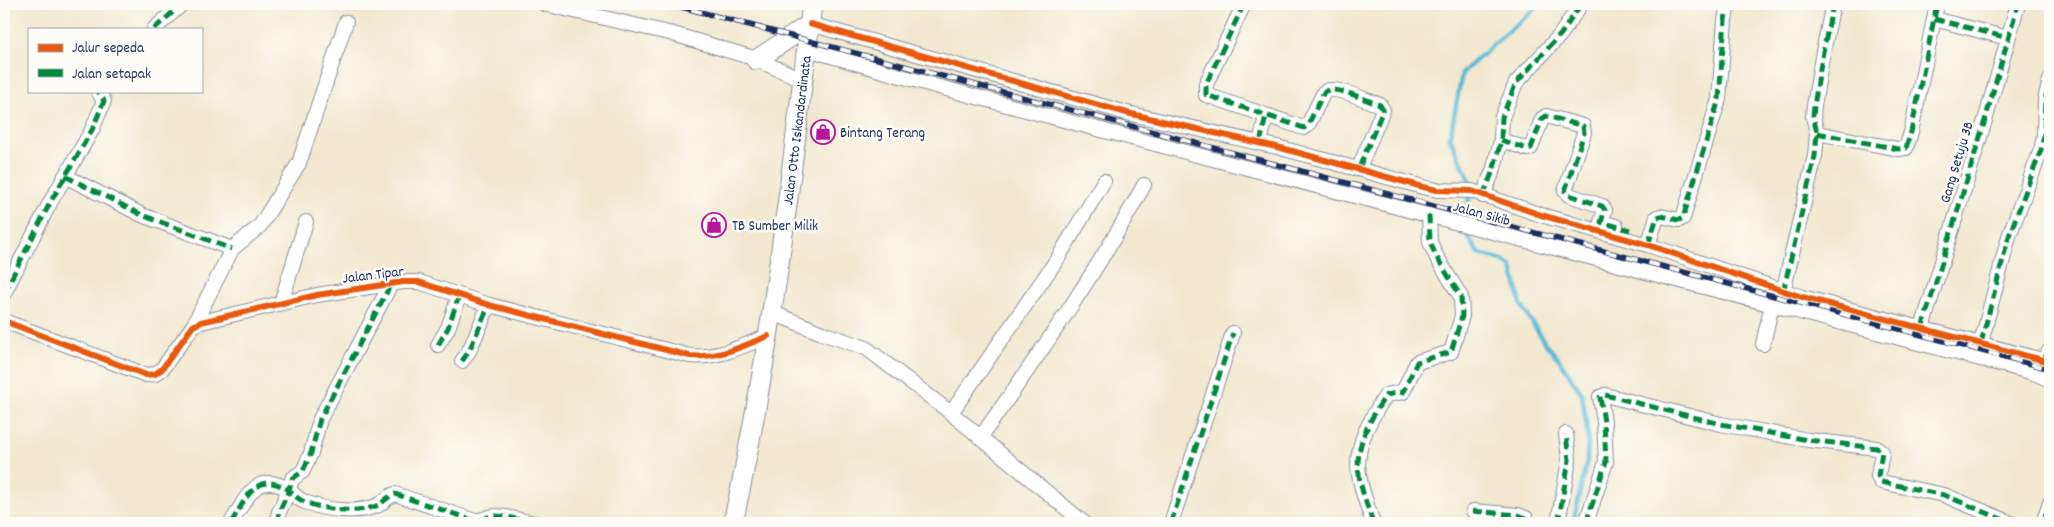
<svg xmlns="http://www.w3.org/2000/svg" width="2054" height="527" font-family="Dekko,sans-serif">
<rect width="100%" height="100%" fill="#fdfcf7"/>
<filter id="ink" filterUnits="userSpaceOnUse"><feTurbulence type="fractalNoise" baseFrequency=".02" numOctaves="2"/><feDisplacementMap in="SourceGraphic" scale="10" xChannelSelector="R" yChannelSelector="G"/><feConvolveMatrix kernelMatrix="1 2 1 2 8 2 1 2 1" color-interpolation-filters="sRGB"/></filter>
<filter id="wash" filterUnits="userSpaceOnUse"><feTurbulence type="fractalNoise" baseFrequency=".0096" numOctaves="4" result="noise"/><feDisplacementMap in="SourceGraphic" scale="20" xChannelSelector="R" yChannelSelector="G"/><feGaussianBlur stdDeviation="1.12" result="paint"/><feColorMatrix in="noise" values="0 0 0 0 0 0 0 0 0 0 0 0 0 0 0 0 0 1.4 0 .05"/><feComposite in="paint" operator="in"/></filter>
<g filter="url(#wash)">
<rect width="100%" height="100%" fill="#f2e8cf"/>
<g fill="none" stroke-linecap="round" stroke-linejoin="round">
<!-- stream -->
<polyline stroke="#5abad8" stroke-width="4.5" points="1541,4 1505,34 1462,73 1450,138 1470,181 1467,235 1479,254 1499,259 1512,267 1521,305 1545,343 1558,358 1582,394 1588,436 1587,460 1573,523"/>
</g>
</g>
<g filter="url(#ink)">
<g fill="none" stroke-linecap="round" stroke-linejoin="round">
<defs>
<g id="minor">
<polyline points="544,4 673,34 750,57 802,79"/>
<path d="M 1244,4 L 1206,84 L 1206,95 L 1304,128 L 1308,125 L 1324,92 C 1334,84 1367,101 1380,105 L 1383,110 L 1359,168"/>
<polyline points="1934,19 2008,38"/>
<polyline points="810,24 1127,113 1281,148 1423,187 1437,190 1472,191 1541,215 1648,245 1802,297 2050,362"/>
<polyline points="154,29 182,4"/>
<polyline points="807,49 939,87 1086,126 2034,373"/>
<polyline points="1817,133 1898,149 1906,148 1911,132 1937,4"/>
<polyline points="1501,140 1527,149 1531,148 1542,119 1546,116 1583,126 1584,133 1565,191 1569,195 1602,206 1605,210 1601,222 1616,226"/>
<polyline points="1260,143 1266,116"/>
<polyline points="65,176 142,215 232,249"/>
<polyline points="1483,196 1494,168 1501,140 1502,117 1516,83 1561,34 1581,4"/>
<polyline points="1648,245 1657,217 1661,216 1679,220 1683,218 1719,99 1725,20 1728,4"/>
<polyline points="1783,292 1815,156 1817,133 1813,116 1814,106 1822,57 1833,4"/>
<polyline points="4,293 51,201 92,130 104,101 98,91"/>
<polyline points="281,303 306,222"/>
<polyline points="773,313 822,333 866,348 951,413 1084,523"/>
<path d="M 4,321 L 146,375 L 155,374 L 162,369 L 193,326 L 201,322 L 317,295 L 403,282 L 419,282 L 489,305 L 690,356 C 717,359 743,346 768,336"/>
<polyline points="193,326 232,249 260,226 299,163 346,22"/>
<polyline points="1922,328 1986,117 2018,4"/>
<polyline points="1981,343 2009,236 2041,150 2044,135 2045,100 2050,80"/>
<polyline points="1763,344 1772,304"/>
<polyline points="438,345 448,328 459,296"/>
<polyline points="2050,350 2034,373 2050,380"/>
<polyline points="462,361 469,351 489,305"/>
<polyline points="951,413 1058,258 1104,181"/>
<path d="M 980,438 C 1038,356 1096,274 1144,185"/>
<polyline points="1473,511 1518,515 1526,518 1528,523"/>
<path d="M 231,523 C 246,499 256,469 289,490 L 292,479 L 303,471 L 311,453 L 320,419 L 391,284"/>
<path d="M 277,523 L 279,512 L 289,490 C 294,495 299,500 305,502 C 324,510 356,514 376,506 C 383,504 387,496 395,494 L 472,520 C 482,522 486,516 495,516 C 508,516 522,521 535,523"/>
<polyline points="1171,523 1233,333"/>
<path d="M 1373,523 C 1368,507 1361,491 1359,474 C 1354,446 1371,418 1386,395 L 1403,392 L 1417,362 L 1451,352 L 1462,316 L 1461,297 L 1436,256 L 1430,242 L 1429,215"/>
<polyline points="1558,523 1569,460 1566,434"/>
<polyline points="1586,523 1606,462 1604,422 1600,397 1605,395 1721,424 1808,440 1877,448 1882,452 1878,476 1881,482 1944,495 2011,523"/>
<polyline points="2043,523 2050,503"/>
</g>
<g id="secondary">
<polyline points="756,60 810,24"/>
<path id="s1" d="M 733,523 C 771,352 791,178 812,4"/>
</g>
</defs>
<!-- minor casing -->
<use href="#minor" stroke="#868c96" stroke-width="16"/>
<!-- secondary casing -->
<use href="#secondary" stroke="#868c96" stroke-width="21"/>
<!-- minor -->
<use href="#minor" stroke="#fff" stroke-width="14"/>
<!-- secondary -->
<use href="#secondary" stroke="#fff" stroke-width="19"/>
<defs>
<polyline id="rail" points="670,4 2050,369"/>
</defs>
<!-- rail casing -->
<use href="#rail" stroke="#1b2f5e" stroke-width="5.5"/>
<!-- rail -->
<use href="#rail" stroke="#fdfcf7" stroke-width="4" stroke-dasharray="11" stroke-linecap="butt"/>
<!-- quiet -->
<g stroke="#00873e" stroke-width="5" stroke-dasharray="10 5" stroke-linecap="butt">
<path d="M 1244,4 L 1206,84 L 1206,95 L 1304,128 L 1308,125 L 1324,92 C 1334,84 1367,101 1380,105 L 1383,110 L 1359,168"/>
<polyline points="1934,19 2008,38"/>
<polyline points="154,29 182,4"/>
<polyline points="1817,133 1898,149 1906,148 1911,132 1937,4"/>
<polyline points="1501,140 1527,149 1531,148 1542,119 1546,116 1583,126 1584,133 1565,191 1569,195 1602,206 1605,210 1601,222 1630,230"/>
<polyline points="1260,143 1266,116"/>
<polyline points="65,176 142,215 232,249"/>
<polyline points="1483,196 1494,168 1501,140 1502,117 1516,83 1561,34 1581,4"/>
<polyline points="1648,245 1657,217 1661,216 1679,220 1683,218 1719,99 1725,20 1728,4"/>
<polyline points="1783,292 1815,156 1817,133 1813,116 1814,106 1822,57 1833,4"/>
<polyline points="4,293 51,201 92,130 104,101 98,91"/>
<polyline points="1922,328 1986,117 2018,4"/>
<polyline points="1981,343 2009,236 2041,150 2044,135 2045,100 2050,80"/>
<polyline points="438,345 448,328 459,296"/>
<polyline points="2043,360 2050,350"/>
<polyline points="462,361 469,351 489,305"/>
<polyline points="1473,511 1518,515 1526,518 1528,523"/>
<path d="M 231,523 C 246,499 256,469 289,490 L 292,479 L 303,471 L 311,453 L 320,419 L 391,284"/>
<path d="M 277,523 L 279,512 L 289,490 C 294,495 299,500 305,502 C 324,510 356,514 376,506 C 383,504 387,496 395,494 L 472,520 C 482,522 486,516 495,516 C 508,516 522,521 535,523"/>
<polyline points="1171,523 1233,333"/>
<path d="M 1373,523 C 1368,507 1361,491 1359,474 C 1354,446 1371,418 1386,395 L 1403,392 L 1417,362 L 1451,352 L 1462,316 L 1461,297 L 1436,256 L 1430,242 L 1429,215"/>
<polyline points="1558,523 1569,460 1566,434"/>
<polyline points="1586,523 1606,462 1604,422 1600,397 1605,395 1721,424 1808,440 1877,448 1882,452 1878,476 1881,482 1944,495 2011,523"/>
<polyline points="2043,523 2050,503"/>
</g>
<defs>
<g id="cycleway">
<polyline points="810,24 1127,113 1281,148 1423,187 1437,190 1472,191 1541,215 1648,245 1802,297 2050,362"/>
<path d="M 4,321 L 146,375 L 155,374 L 162,369 L 193,326 L 201,322 L 317,295 L 403,282 L 419,282 L 489,305 L 690,356 C 717,359 743,346 768,336"/>
</g>
</defs>
<!-- cycleway casing -->
<use href="#cycleway" stroke="#fdfcf7" stroke-width="9"/>
<!-- cycleway -->
<use href="#cycleway" stroke="#e8590c" stroke-width="6"/>
</g>
</g>
<!-- icons -->
<defs>
<symbol id="shop-ring" viewBox="-11 -11 22 22"><circle r="9.5" fill="#fdfcf7" stroke="#b5179e" stroke-width="1.5"/><path d="M-5-2.5h2.3a2.7 3.5 0 0 1 5.4 0H5L5.5 6h-11ZM-1.5-2.5h3a1.5 2.3 0 0 0-3 0Z" fill="#b5179e"/></symbol>
</defs>
<g fill-rule="evenodd">
<use href="#shop-ring" x="809" y="118" width="28" height="28"/>
<use href="#shop-ring" x="700" y="211" width="28" height="28"/>
</g>
<g text-anchor="middle" stroke-width="5" stroke-linejoin="round" paint-order="stroke">
<!-- street labels -->
<g font-size="15" fill="#1b2f5e" stroke="#fdfcf7">
<text dy="5" stroke="none"><textPath href="#s1" startOffset="398">Jalan Otto Iskandardinata</textPath></text>
<text transform="translate(1956 162) rotate(-73)" y="5">Gang Setuju 3B</text>
<text transform="translate(1482 213) rotate(15)" y="5">Jalan Sikib</text>
<text transform="translate(373 274) rotate(-7)" y="5">Jalan Tipar</text>
</g>
<!-- poi labels -->
<g font-size="15" fill="#1b2f5e" stroke="#fdfcf7" text-anchor="start">
<text x="840" y="137">Bintang Terang</text>
<text x="732" y="230">TB Sumber Milik</text>
</g>
</g>
<!-- margin -->
<rect width="2054" height="527" fill="none" stroke="#fdfcf7" stroke-width="20"/>
<!-- legend -->
<rect x="28" y="28" width="175" height="65" fill="#fdfcf7" stroke="#a3aaba"/>
<rect x="38" y="44" width="25" height="8" fill="#e8590c" stroke="#a3aaba"/>
<text x="72" y="52" font-size="15" fill="#1b2f5e">Jalur sepeda</text>
<rect x="38" y="69" width="25" height="8" fill="#00873e" stroke="#a3aaba"/>
<text x="72" y="78" font-size="15" fill="#1b2f5e">Jalan setapak</text>
</svg>
